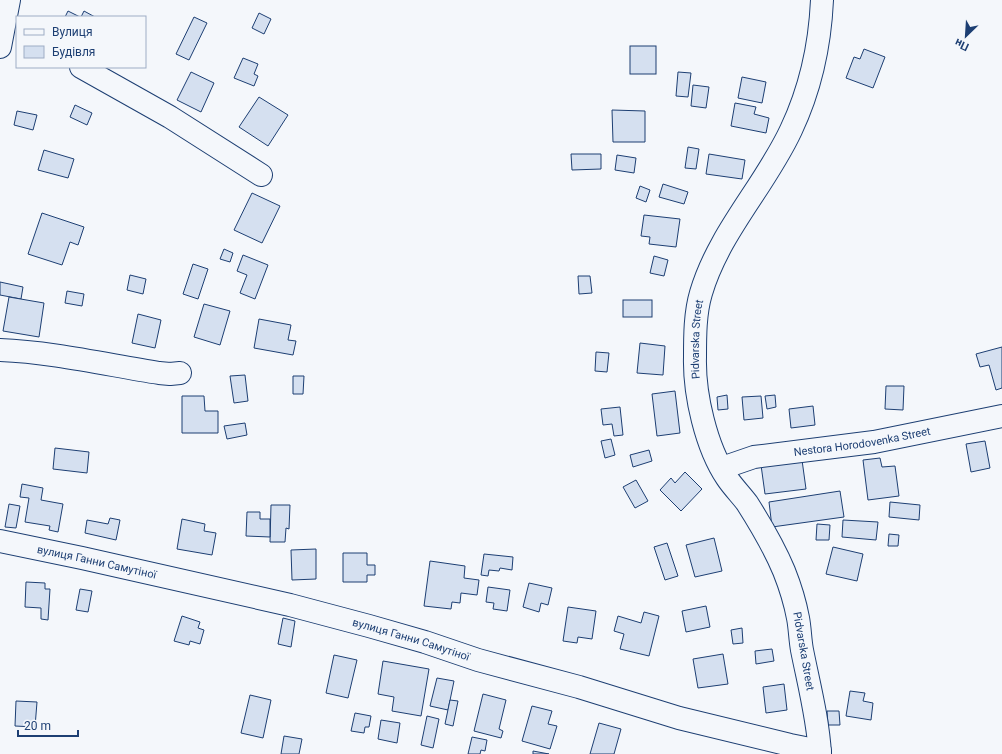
<svg xmlns="http://www.w3.org/2000/svg" width="1002" height="754" font-family="Roboto,sans-serif">
<rect width="100%" height="100%" fill="#f4f7fb"/>
<!-- building -->
<g fill="#d5e0f0" stroke="#1d3f73">
<polygon points="68,11 80,17 65,17"/>
<polygon points="84,11 95,17 81,17"/>
<polygon points="259,13 271,19 264,34 252,28"/>
<polygon points="194,17 207,23 189,60 176,54"/>
<rect x="630" y="46" width="26" height="28"/>
<polygon points="864,49 885,57 873,88 846,78 854,57 860,59"/>
<polygon points="243,58 258,64 254,74 258,76 254,86 234,78"/>
<polygon points="191,72 214,83 201,112 177,100"/>
<polygon points="678,72 691,73 688,97 676,96"/>
<polygon points="742,77 766,82 762,103 738,98"/>
<polygon points="693,85 709,87 706,108 691,106"/>
<polygon points="259,97 288,115 268,146 239,127"/>
<polygon points="735,103 756,107 754,114 769,118 766,133 731,126"/>
<polygon points="75,105 92,113 87,125 70,117"/>
<polygon points="612,110 645,111 645,142 613,142"/>
<polygon points="17,111 37,115 33,130 14,125"/>
<polygon points="688,147 699,149 696,169 685,168"/>
<polygon points="44,150 74,159 68,178 38,170"/>
<polygon points="571,154 601,154 601,169 572,170"/>
<polygon points="709,154 745,160 742,179 706,174"/>
<polygon points="617,155 636,158 634,173 615,170"/>
<polygon points="663,184 688,192 684,204 659,197"/>
<polygon points="640,186 650,190 646,202 636,198"/>
<polygon points="252,193 280,206 262,243 234,230"/>
<polygon points="42,213 84,227 78,245 70,242 62,265 28,254"/>
<polygon points="644,215 680,219 676,247 649,244 650,237 641,236"/>
<polygon points="224,249 233,253 230,262 220,259"/>
<polygon points="243,255 268,265 255,299 240,293 247,275 237,271"/>
<polygon points="654,256 668,260 664,276 650,273"/>
<polygon points="193,264 208,269 198,299 183,294"/>
<polygon points="130,275 146,279 143,294 127,290"/>
<polygon points="578,276 590,276 592,293 579,294"/>
<polygon points="0,282 23,287 21,299 0,295"/>
<polygon points="67,291 84,294 82,306 65,303"/>
<polygon points="9,297 44,303 39,337 3,331"/>
<rect x="623" y="300" width="29" height="17"/>
<polygon points="204,304 230,311 220,345 194,337"/>
<polygon points="138,314 161,320 155,348 132,343"/>
<polygon points="259,319 291,325 288,340 296,341 293,355 254,348"/>
<polygon points="640,343 665,346 663,375 637,373"/>
<polygon points="1002,347 1002,388 996,390 989,365 980,367 976,354"/>
<polygon points="596,352 609,353 607,372 595,371"/>
<polygon points="245,375 248,401 234,403 230,376"/>
<polygon points="293,376 304,376 303,394 293,394"/>
<polygon points="886,386 904,386 903,410 885,409"/>
<polygon points="675,391 680,433 657,436 652,394"/>
<polygon points="727,395 728,409 718,410 717,397"/>
<polygon points="775,395 776,407 767,409 765,396"/>
<polygon points="182,396 204,396 205,411 218,411 218,433 182,433"/>
<polygon points="761,396 763,418 744,420 742,397"/>
<polygon points="813,406 815,425 791,428 789,409"/>
<polygon points="620,407 623,435 614,436 612,424 603,425 601,409"/>
<polygon points="245,423 247,435 227,439 224,426"/>
<polygon points="611,439 615,455 605,458 601,441"/>
<polygon points="985,441 990,468 971,472 966,444"/>
<polygon points="55,448 89,452 87,473 53,469"/>
<polygon points="649,450 652,461 633,467 630,455"/>
<polygon points="880,458 882,467 895,466 899,496 868,500 863,460"/>
<polygon points="802,460 806,489 765,494 761,465"/>
<polygon points="685,472 702,489 681,511 660,490 671,478 675,483"/>
<polygon points="636,480 648,501 635,508 623,487"/>
<polygon points="22,484 43,488 41,500 63,504 58,532 49,530 50,526 25,522 29,498 20,497"/>
<polygon points="840,491 844,517 772,527 769,502"/>
<polygon points="890,502 920,505 919,520 889,517"/>
<polygon points="9,504 20,506 16,528 5,527"/>
<polygon points="271,505 290,505 289,529 286,528 285,542 270,542"/>
<polygon points="247,512 260,512 260,519 270,519 270,537 246,536"/>
<polygon points="110,518 120,520 116,540 85,533 87,520 108,524"/>
<polygon points="182,519 205,524 204,531 216,533 212,555 177,549"/>
<polygon points="843,520 878,522 876,540 842,537"/>
<polygon points="817,524 830,525 829,540 816,540"/>
<polygon points="889,534 899,535 898,546 888,546"/>
<polygon points="714,538 722,571 695,577 686,545"/>
<polygon points="667,543 678,576 665,580 654,547"/>
<polygon points="833,547 863,554 857,581 826,574"/>
<polygon points="316,549 316,579 292,580 291,550"/>
<polygon points="343,553 367,553 367,565 375,565 375,575 367,575 367,582 343,582"/>
<polygon points="484,554 513,557 512,570 500,568 499,571 489,570 488,576 481,575"/>
<polygon points="430,561 465,566 464,578 479,580 477,595 461,593 460,603 452,602 451,609 424,606"/>
<polygon points="26,582 45,583 45,589 50,589 48,620 41,619 41,608 25,607"/>
<polygon points="529,583 552,588 548,605 541,603 539,612 523,607"/>
<polygon points="488,587 510,590 507,611 493,609 494,603 486,602"/>
<polygon points="80,589 92,591 88,612 76,610"/>
<polygon points="706,606 710,627 686,632 682,611"/>
<polygon points="568,607 596,611 592,639 578,637 577,643 563,641"/>
<polygon points="644,612 659,616 649,656 620,649 624,634 614,631 618,616 641,623"/>
<polygon points="182,616 200,622 198,628 204,630 200,644 190,641 189,645 174,641"/>
<polygon points="283,618 295,621 291,647 278,644"/>
<polygon points="742,628 743,643 733,644 731,630"/>
<polygon points="772,649 774,661 756,664 755,651"/>
<polygon points="723,654 728,684 698,688 693,659"/>
<polygon points="334,655 357,660 348,698 326,693"/>
<polygon points="383,661 429,669 421,716 392,711 394,697 378,694"/>
<polygon points="437,678 454,681 448,710 430,706"/>
<polygon points="784,684 787,710 766,713 763,687"/>
<polygon points="850,691 865,693 863,701 873,703 871,720 846,716"/>
<polygon points="483,694 506,700 499,729 503,731 501,738 474,731"/>
<polygon points="250,695 271,700 263,738 241,733"/>
<polygon points="450,700 458,701 453,726 445,724"/>
<polygon points="16,701 37,702 35,727 15,726"/>
<polygon points="532,706 552,711 548,724 557,726 550,749 522,741"/>
<polygon points="827,711 839,711 840,725 828,725"/>
<polygon points="355,713 371,716 369,727 365,727 364,733 351,731"/>
<polygon points="427,716 439,719 433,748 421,745"/>
<polygon points="381,720 400,723 397,743 378,739"/>
<polygon points="599,723 621,729 614,754 590,754"/>
<polygon points="284,736 302,739 299,754 281,754"/>
<polygon points="472,737 487,740 485,751 481,750 480,754 468,754"/>
<polygon points="533,751 549,754 533,754"/>
</g>
<g fill="none" stroke-linecap="round" stroke-linejoin="round">
<defs>
<g id="minor">
<polyline points="0,47 9,0"/>
<polyline points="81,67 170,117 261,175"/>
<path d="M 0,350 C 52,352 108,365 159,373 L 170,374 L 180,373"/>
<path id="s1" d="M 722,468 L 754,457 L 874,442 L 1002,416"/>
<path id="s2" d="M 0,541 L 82,558 L 290,605 L 369,626 L 425,642 L 478,660 L 579,687 L 679,718 L 790,745 L 820,751"/>
<path id="s3" d="M 820,754 C 818,719 809,685 802,650 C 800,639 800,628 798,618 C 795,602 790,586 784,571 C 774,547 761,525 747,503 C 741,495 733,487 727,478 C 706,447 694,394 695,357 C 695,336 695,313 701,293 C 719,232 765,186 791,130 C 810,90 820,44 822,0"/>
</g>
</defs>
<!-- minor casing -->
<use href="#minor" stroke="#1d3f73" stroke-width="24"/>
<!-- minor -->
<use href="#minor" stroke="#f4f7fb" stroke-width="22"/>
</g>
<g text-anchor="middle" stroke-width="3" stroke-linejoin="round" paint-order="stroke">
<!-- street labels -->
<g font-size="11" fill="#1d3f73" stroke="#f4f7fb">
<text dy="4" stroke="none"><textPath href="#s3" startOffset="441">Pidvarska Street</textPath></text>
<text dy="4" stroke="none"><textPath href="#s1" startOffset="143">Nestora Horodovenka Street</textPath></text>
<text dy="4" stroke="none"><textPath href="#s2" startOffset="99">вулиця Ганни Самутіної</textPath></text>
<text dy="4" stroke="none"><textPath href="#s2" startOffset="423">вулиця Ганни Самутіної</textPath></text>
<text transform="translate(804 651) rotate(80)" y="4">Pidvarska Street</text>
</g>
</g>
<!-- legend -->
<rect x="16" y="16" width="130" height="52" fill="#f4f7fb" stroke="#9eadc5"/>
<rect x="24" y="29" width="20" height="6" fill="#f4f7fb" stroke="#9eadc5"/>
<text x="52" y="36" font-size="12" fill="#1d3f73">Вулиця</text>
<rect x="24" y="46" width="20" height="12" fill="#d5e0f0" stroke="#9eadc5"/>
<text x="52" y="56" font-size="12" fill="#1d3f73">Будівля</text>
<!-- north arrow -->
<g transform="translate(966 36) rotate(205)" stroke="#f4f7fb" stroke-width="3" paint-order="stroke">
<path d="M0-3L7 15L0 10L-7 15Z" fill="#1d3f73"/>
<text y="-6" font-size="11" font-weight="bold" text-anchor="middle" fill="#1d3f73">Пн</text>
</g>
<!-- scale -->
<path d="M18 730v6h60v-6" fill="none" stroke="#1d3f73" stroke-width="2"/>
<text x="24" y="730" font-size="12" fill="#1d3f73" stroke="#f4f7fb" stroke-width="3" paint-order="stroke">20 m</text>
</svg>
